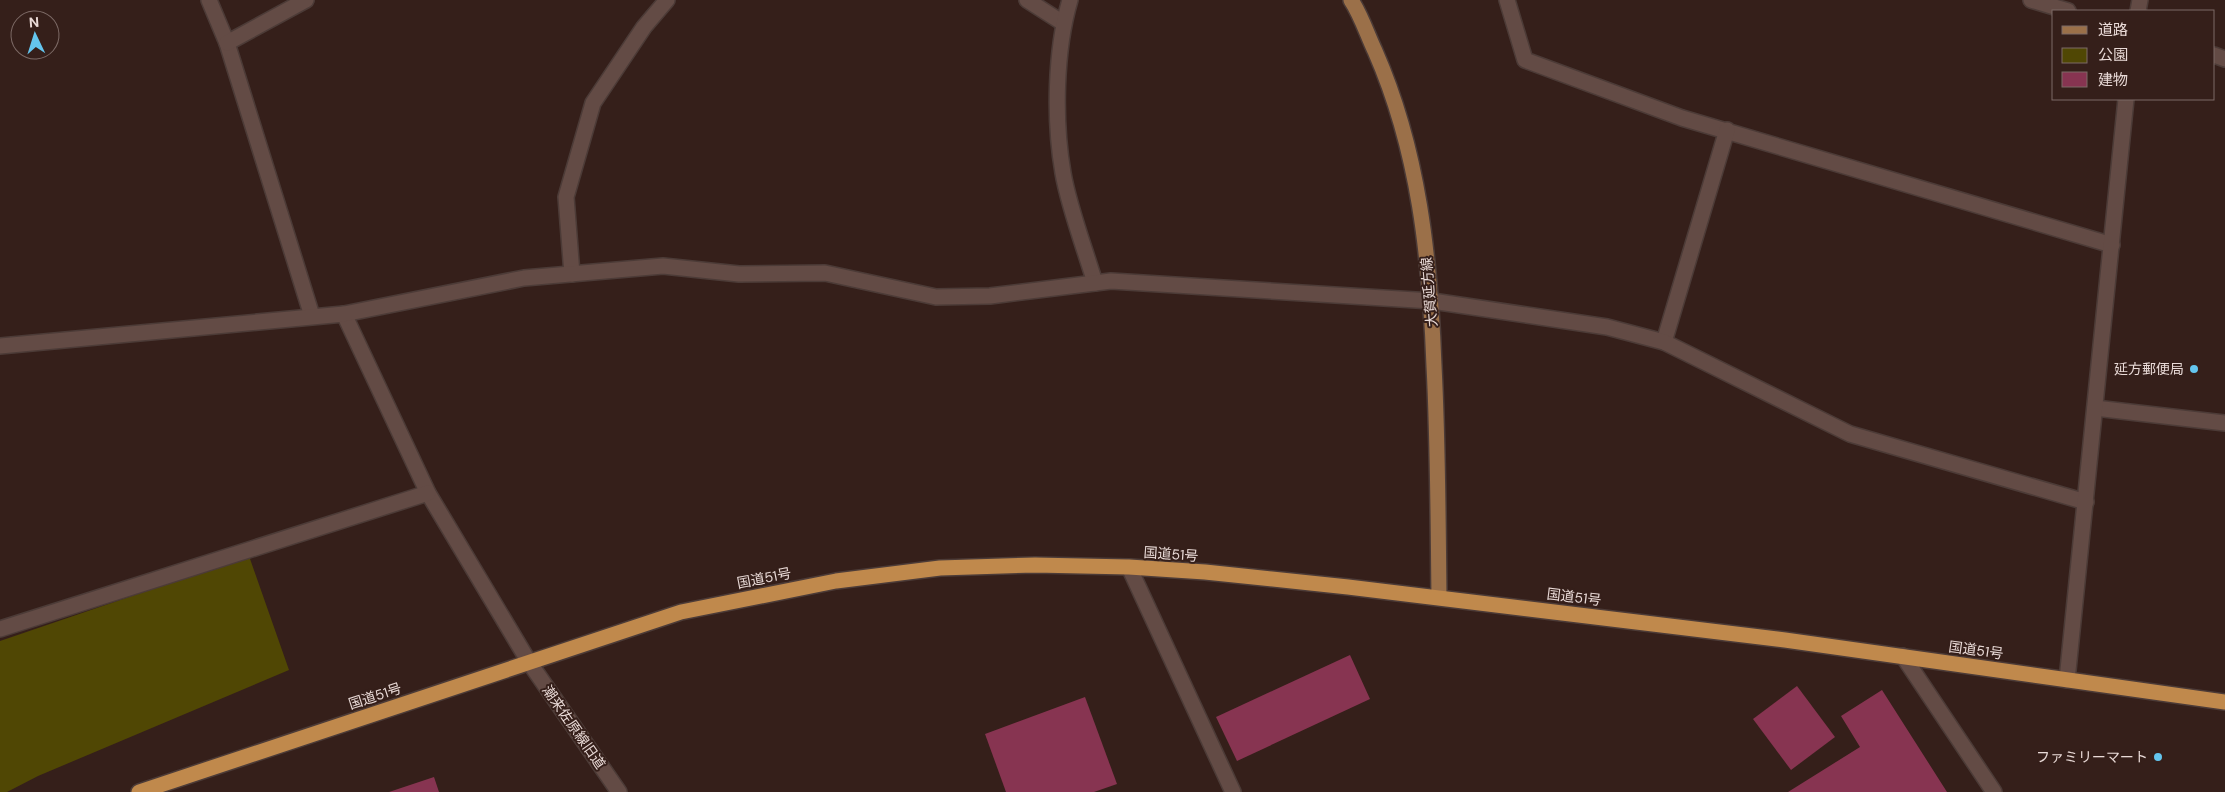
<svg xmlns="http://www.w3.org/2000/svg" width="2225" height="792" font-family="'DM Sans','Noto Sans JP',sans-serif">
<rect width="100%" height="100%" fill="#351f1a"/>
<!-- green -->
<polygon fill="#504704" points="249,556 289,670 38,776 7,792 0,792 0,641"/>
<!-- building -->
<g fill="#873451">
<polygon points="1350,655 1370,699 1237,761 1216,717"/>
<polygon points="1797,686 1835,737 1791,770 1753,719"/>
<polygon points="1882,690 1947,792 1788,792 1860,747 1841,716"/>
<polygon points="1085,697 1117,784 1094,792 1006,792 985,734"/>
<polygon points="434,777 439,792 389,792"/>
</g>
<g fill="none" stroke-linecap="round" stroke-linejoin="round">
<defs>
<g id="minor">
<polyline points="209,0 227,43 312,316"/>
<polyline points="1027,0 1063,23"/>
<path d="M 1070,0 C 1055,51 1054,121 1063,173 C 1069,208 1085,249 1095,283"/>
<polyline points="1507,0 1525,60 1682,118 2112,245"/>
<polyline points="2031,0 2068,11"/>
<polyline points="2138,11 2140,0"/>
<polyline points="227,43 306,0"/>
<polyline points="2214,55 2225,59"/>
<polyline points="572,274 566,197 593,103 644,27 667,0"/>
<polyline points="344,314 428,493 529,662 619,792"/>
<polyline points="1664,342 1727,130"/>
<polyline points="0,346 344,314 524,278 663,266 739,274 825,273 936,297 990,296 1111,281 1432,301 1607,327 1664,342 1850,434 2086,502"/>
<polyline points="2095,408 2225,423"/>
<polyline points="1129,567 1233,792"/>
<polyline points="0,629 428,493"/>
<polyline points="1903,656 1994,792"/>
<polyline points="2067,680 2126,99"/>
</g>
<path id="major" d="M 1351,0 C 1361,15 1367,34 1375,51 C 1419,151 1430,258 1434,366 C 1438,442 1438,519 1439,596"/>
<polyline id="highway" points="139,792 681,612 836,581 940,568 1035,565 1129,567 1205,572 1348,587 1785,640 2225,702"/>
</defs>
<!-- minor casing -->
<use href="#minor" stroke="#4c3b37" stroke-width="18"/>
<!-- major casing -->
<use href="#major" stroke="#4c3b37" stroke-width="18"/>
<!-- highway casing -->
<use href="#highway" stroke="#4c3b37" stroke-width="18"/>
<!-- minor -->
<use href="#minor" stroke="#634b45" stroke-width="15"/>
<!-- major -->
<use href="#major" stroke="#9b7049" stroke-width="15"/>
<!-- highway -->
<use href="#highway" stroke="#c0894c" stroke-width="15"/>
</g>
<!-- markers -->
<g fill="#64c5ee" stroke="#351f1a" stroke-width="2">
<circle cx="2194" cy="369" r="5"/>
<circle cx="2158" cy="757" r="5"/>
</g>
<g text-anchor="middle" stroke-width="4" stroke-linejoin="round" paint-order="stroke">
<!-- street labels -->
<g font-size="14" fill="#e9dad7" stroke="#351f1a">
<text transform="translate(1429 292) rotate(-95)" y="5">大賀延方線</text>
<text transform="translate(1171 554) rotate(4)" y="5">国道51号</text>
<text transform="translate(764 578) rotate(-11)" y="5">国道51号</text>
<text transform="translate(1574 597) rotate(7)" y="5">国道51号</text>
<text transform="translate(1976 650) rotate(8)" y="5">国道51号</text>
<text transform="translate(375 696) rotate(-18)" y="5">国道51号</text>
<text transform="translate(574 727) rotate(55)" y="5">潮来佐原線旧道</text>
</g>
<!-- poi labels -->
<g font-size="14" fill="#e9dad7" stroke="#351f1a" text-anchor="end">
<text x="2184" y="374">延方郵便局</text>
<text x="2148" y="762">ファミリーマート</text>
</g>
</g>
<!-- legend -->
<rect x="2052" y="10" width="162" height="90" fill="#351f1a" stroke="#7d6a66"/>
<rect x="2062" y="26" width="25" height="8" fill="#9b7049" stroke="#7d6a66"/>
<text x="2098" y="35" font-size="15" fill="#e9dad7">道路</text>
<rect x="2062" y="48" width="25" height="15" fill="#504704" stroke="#7d6a66"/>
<text x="2098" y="60" font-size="15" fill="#e9dad7">公園</text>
<rect x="2062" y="72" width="25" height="15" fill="#873451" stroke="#7d6a66"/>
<text x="2098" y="85" font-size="15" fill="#e9dad7">建物</text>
<!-- north arrow -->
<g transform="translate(35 35) rotate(356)"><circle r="24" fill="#351f1a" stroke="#7d6a66"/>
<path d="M0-4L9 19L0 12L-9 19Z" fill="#64c5ee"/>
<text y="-8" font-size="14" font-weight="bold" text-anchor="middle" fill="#e9dad7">N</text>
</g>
</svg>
